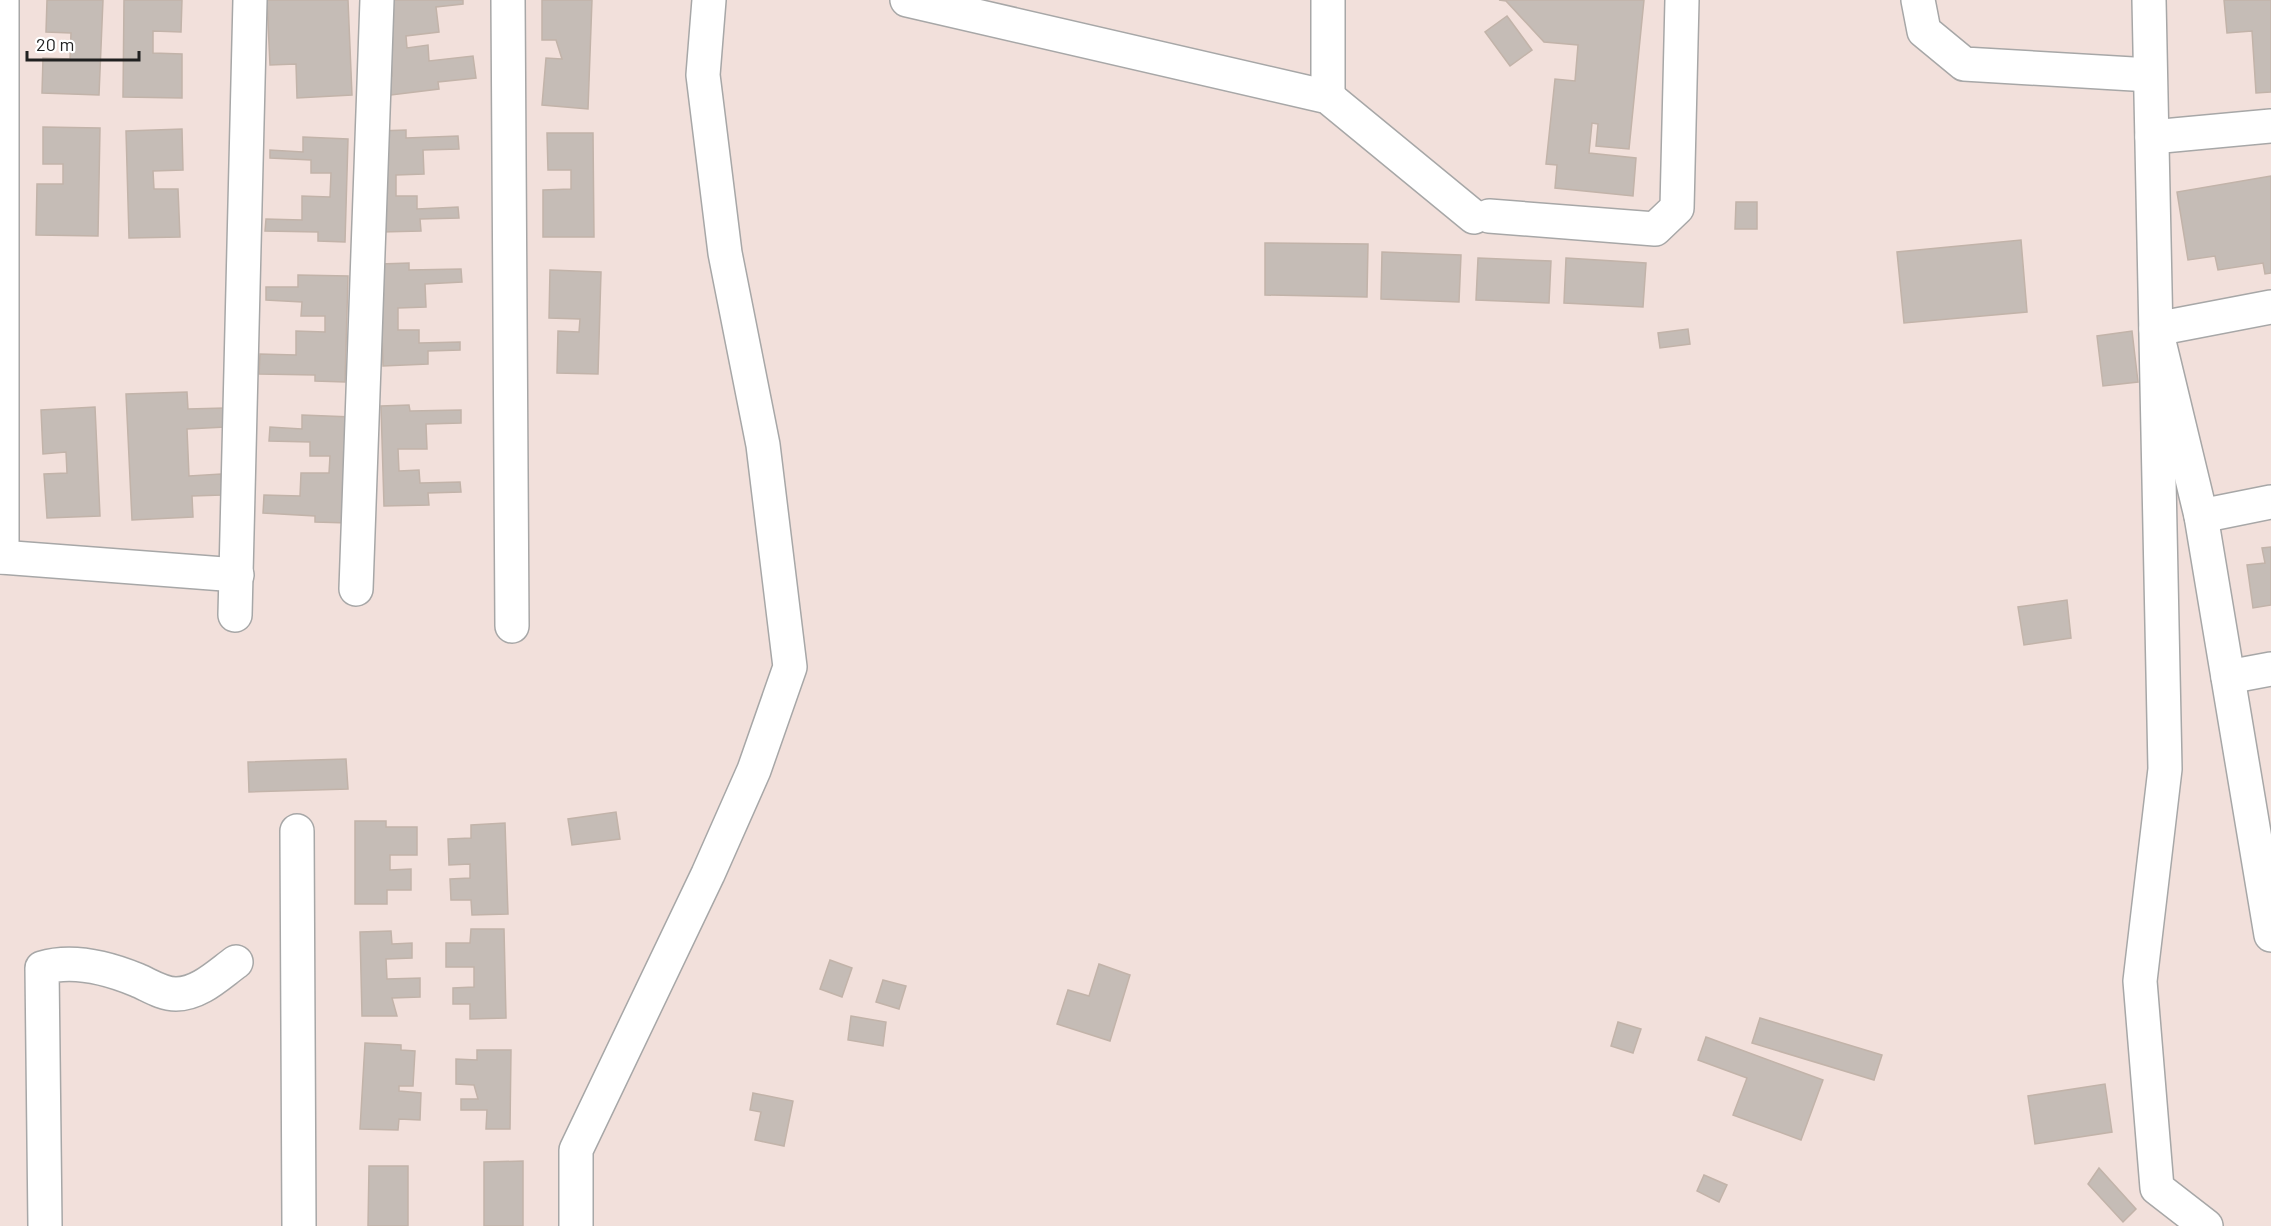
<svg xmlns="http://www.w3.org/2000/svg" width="2271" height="1226" font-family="Barlow,sans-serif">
<rect width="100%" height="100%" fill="#f1ede7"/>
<!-- military -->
<rect fill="#f2e0db" x="0" y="0" width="2271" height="1226"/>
<!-- building -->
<g fill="#c5bcb6" stroke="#c2b3a9" stroke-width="1.5">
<polygon points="47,0 103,0 99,95 42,93 43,58 70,59 71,33 46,32"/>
<polygon points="124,0 182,0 181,32 153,31 153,53 182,54 182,98 123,97"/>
<polygon points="267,0 348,0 352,95 297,98 296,64 270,65"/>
<polygon points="384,0 463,0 463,4 436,7 439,32 406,36 407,48 428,45 429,61 473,56 476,78 438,82 439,89 383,96 381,77 392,76"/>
<polygon points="542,0 592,0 588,109 542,105 546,58 562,59 556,40 542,40"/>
<polygon points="1499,0 1644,0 1629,149 1596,146 1598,124 1592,123 1589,153 1636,158 1633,196 1555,188 1557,165 1546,164 1555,79 1575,81 1578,45 1544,42 1506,1"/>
<polygon points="2224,0 2271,0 2271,92 2256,93 2252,31 2227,33"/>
<polygon points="1507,16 1532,50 1510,66 1485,32"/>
<polygon points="43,127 100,128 98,236 36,235 37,184 63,184 63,164 43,164"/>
<polygon points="182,129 183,170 153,171 154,189 178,189 180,237 129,238 126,131"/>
<polygon points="406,130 406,138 458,136 459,149 423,150 424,174 396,175 396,196 417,196 417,209 458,207 459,218 420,219 421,231 381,232 378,131"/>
<polygon points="547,133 593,133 594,237 543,237 543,190 571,189 571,170 548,170"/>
<polygon points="303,137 348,139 345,242 318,241 318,232 265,231 266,219 302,220 302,196 330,197 331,173 311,173 311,160 270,158 270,150 303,152"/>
<polygon points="2271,176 2271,273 2265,274 2263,263 2218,270 2215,256 2188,260 2177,192"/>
<polygon points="1736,202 1757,202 1757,229 1735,229"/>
<polygon points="2021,240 2027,312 1904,323 1897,252"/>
<polygon points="1265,243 1368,244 1367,297 1265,295"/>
<polygon points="1382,252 1461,255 1459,302 1381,299"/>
<polygon points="1478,258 1551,261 1549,303 1476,300"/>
<polygon points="1566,258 1646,263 1643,307 1564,303"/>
<polygon points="409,263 409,270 461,269 462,282 425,284 426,307 398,308 398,330 419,330 419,343 460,342 460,350 428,351 428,364 383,366 380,264"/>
<polygon points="550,270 601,272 598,374 557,373 558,331 579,332 580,319 549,318"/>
<polygon points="298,275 348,276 345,382 315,381 315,375 259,374 260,354 296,355 296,331 325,332 325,316 301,316 302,302 266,300 266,287 298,287"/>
<polygon points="1688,329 1690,344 1660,348 1658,333"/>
<polygon points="2132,331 2138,382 2103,386 2097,336"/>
<polygon points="187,392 188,409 224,408 225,427 187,429 189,476 221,474 222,495 192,496 193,517 132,520 126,394"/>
<polygon points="409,405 410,411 461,410 461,423 426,424 427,449 398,449 399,471 419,470 420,483 460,482 461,492 428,493 429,505 384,506 381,406"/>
<polygon points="95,407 100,516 47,518 44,474 67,473 66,452 43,454 41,410"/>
<polygon points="302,415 352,417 348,523 315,522 315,516 263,513 264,495 300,496 301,473 329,473 330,456 310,456 310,442 269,441 270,427 302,429"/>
<polygon points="2271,547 2271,605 2253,608 2247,565 2265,563 2262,548"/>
<polygon points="2067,600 2071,638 2024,645 2018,607"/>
<polygon points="346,759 348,789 249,792 248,762"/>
<polygon points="616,812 620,839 572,845 568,819"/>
<polygon points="355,821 386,821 386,827 417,827 417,855 390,855 390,870 411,869 411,890 387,890 387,904 355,904"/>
<polygon points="505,823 508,914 472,915 471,900 451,900 450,879 470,878 470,864 449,865 448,839 471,838 471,825"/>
<polygon points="471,929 504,929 506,1018 470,1019 470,1004 453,1004 453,988 474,987 474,967 446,967 446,943 470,943"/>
<polygon points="391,931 392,944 412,943 412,958 386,959 387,979 420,978 420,997 392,998 397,1016 362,1016 360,932"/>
<polygon points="830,960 852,968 842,997 820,989"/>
<polygon points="1099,964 1130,975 1110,1041 1057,1024 1068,990 1089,996"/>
<polygon points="883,980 906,986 899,1009 876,1002"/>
<polygon points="851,1016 886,1022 883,1046 848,1040"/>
<polygon points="1760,1018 1882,1055 1874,1080 1752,1043"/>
<polygon points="1618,1022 1641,1029 1633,1053 1611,1046"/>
<polygon points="1706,1037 1823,1080 1801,1140 1733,1115 1747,1078 1698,1060"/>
<polygon points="365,1043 401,1045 401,1050 415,1051 413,1086 399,1086 399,1091 421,1093 420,1120 399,1119 398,1130 360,1129"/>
<polygon points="477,1050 511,1050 510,1129 486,1129 487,1110 461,1110 461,1099 478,1099 474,1085 456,1084 456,1059 477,1060"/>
<polygon points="2105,1084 2112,1132 2035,1144 2028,1096"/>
<polygon points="753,1093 793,1101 784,1146 755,1140 761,1112 750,1110"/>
<polygon points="523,1161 523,1226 484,1226 484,1162"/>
<polygon points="369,1166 408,1166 408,1226 368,1226"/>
<polygon points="2099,1168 2136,1209 2123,1222 2088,1184"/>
<polygon points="1704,1175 1727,1185 1719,1202 1697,1191"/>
</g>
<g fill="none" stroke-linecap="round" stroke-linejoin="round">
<defs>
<g id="minor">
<polyline points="508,0 512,626"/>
<polyline points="907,0 1328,97 1474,217"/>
<polyline points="1918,0 1924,31 1964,64 2150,75"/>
<polyline points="2149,0 2165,769 2140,981 2157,1188 2206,1226"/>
<polyline points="1328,97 1328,0"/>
<polyline points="2152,137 2271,126"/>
<polyline points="1489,216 1655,229 1677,208 1682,0"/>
<polyline points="2271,307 2156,329 2201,516 2271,935"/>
<polyline points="2201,516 2271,502"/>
<polyline points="0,557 237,575"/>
<polyline points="2,557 2,0"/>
<polyline points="356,589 377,0"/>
<polyline points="235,615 250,0"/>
<polyline points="2228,677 2271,669"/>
<polyline points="297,831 299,1226"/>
<path d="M 45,1226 L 42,968 C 72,959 108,968 137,980 C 149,985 162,994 176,994 C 199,994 218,975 236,962"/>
<polyline points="576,1226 576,1150 708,874 754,770 790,667 763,445 725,253 703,75 709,0"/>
</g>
</defs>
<!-- minor casing -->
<use href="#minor" stroke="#a7a7a7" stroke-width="36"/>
<!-- minor -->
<use href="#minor" stroke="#fff" stroke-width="33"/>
</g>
<!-- scale -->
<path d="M27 51v9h112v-9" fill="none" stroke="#202020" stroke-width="3"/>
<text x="36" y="51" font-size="18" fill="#202020" stroke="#ffffff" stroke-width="4.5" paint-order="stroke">20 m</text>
</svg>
